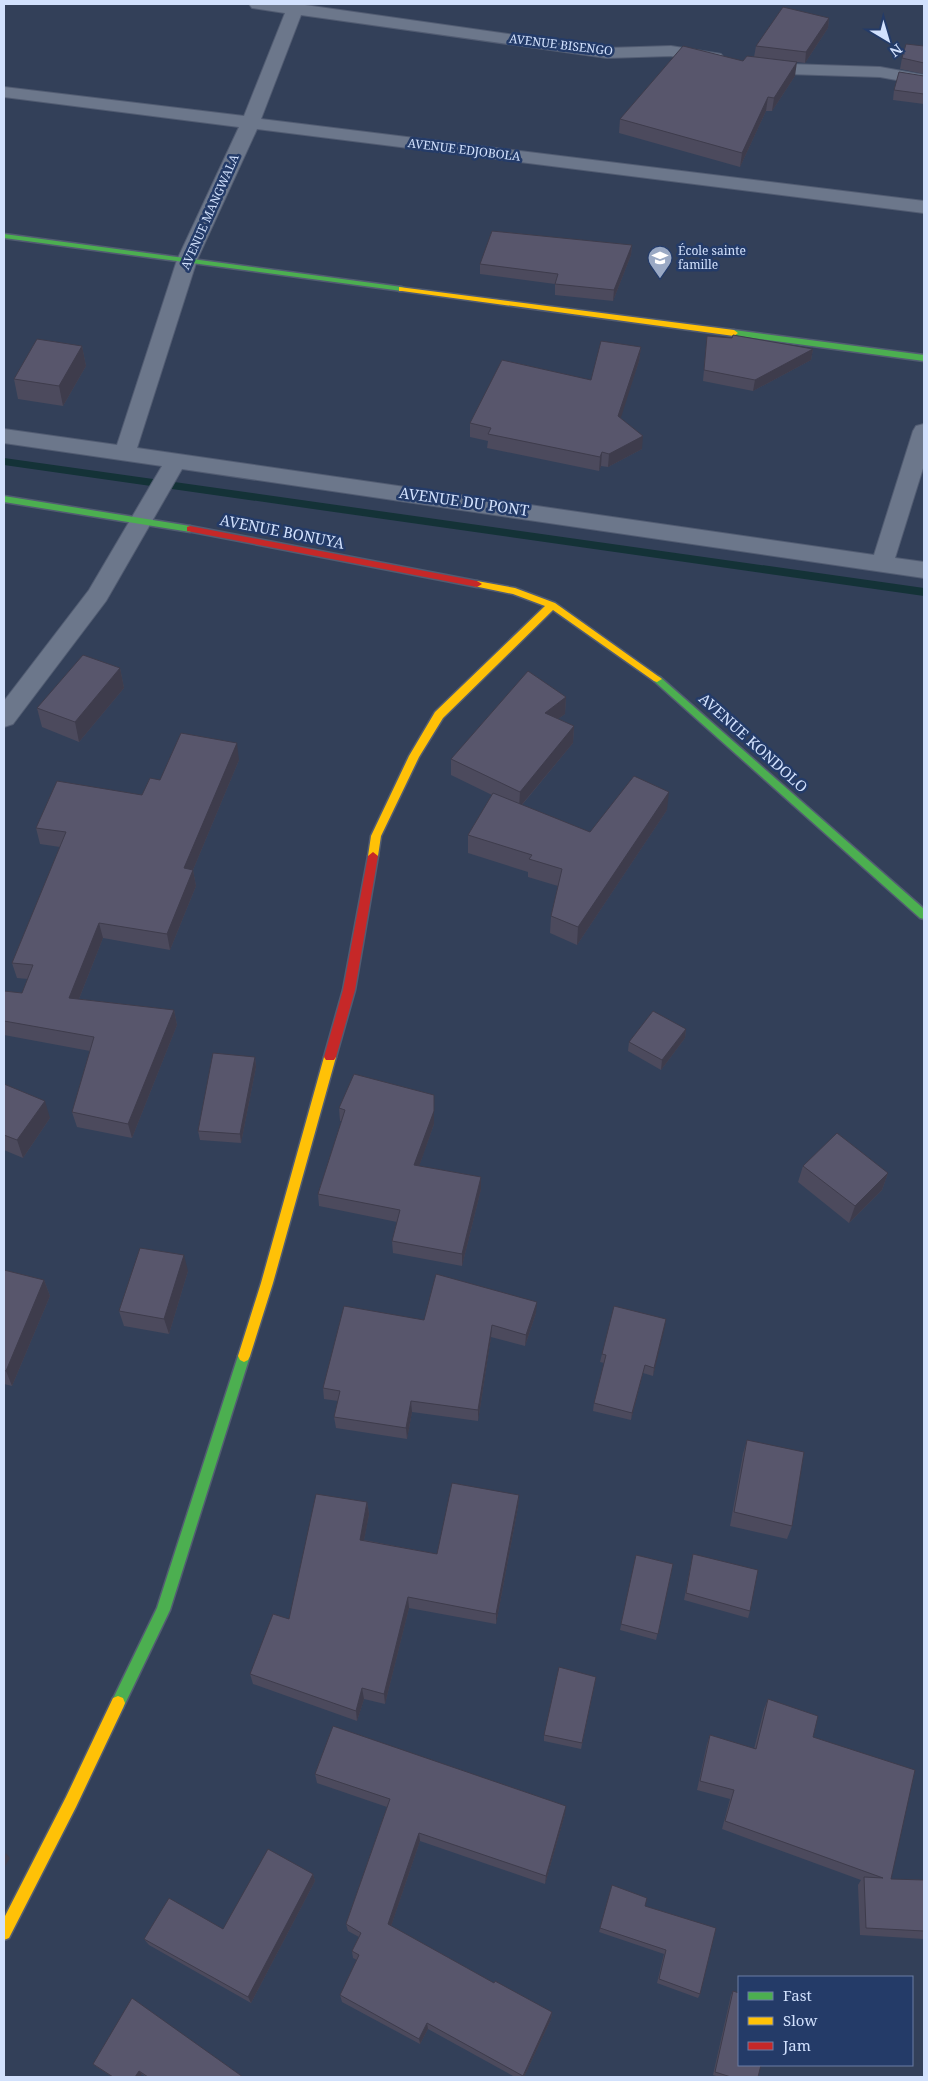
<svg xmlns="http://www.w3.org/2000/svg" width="928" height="2081" font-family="'Noto Serif',serif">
<rect width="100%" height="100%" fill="#334059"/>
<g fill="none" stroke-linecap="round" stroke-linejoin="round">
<!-- stream -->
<polygon fill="#143237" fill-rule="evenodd" points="4,458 924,588 924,596 4,465"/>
<defs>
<g id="street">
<polygon points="249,4 306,4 305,5 607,48 671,46 715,53 721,54 724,58 721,62 715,63 671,56 607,58 301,15 261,119 924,201 924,213 257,129 197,260 137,448 874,555 913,431 916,426 924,424 924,465 895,558 924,562 924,578 182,469 106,601 13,724 4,727 4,701 89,590 162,466 4,443 4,429 117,445 177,260 239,127 4,97 4,87 244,116 285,13 252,8"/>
<polygon points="760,60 788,64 880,67 924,75 924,85 880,77 788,74 754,69 751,65 754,61"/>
</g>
<g id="fast">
<polygon points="4,234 402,287 406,289 402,291 4,238"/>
<polygon points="734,330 924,355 924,361 731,335 731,331"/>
<polygon points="4,496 190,526 195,529 190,532 4,502"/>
<polygon points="657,676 660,677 924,909 924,919 920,918 654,681 652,679 654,677"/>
<polygon points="244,1350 248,1352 250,1356 170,1610 123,1708 118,1710 113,1708 111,1703 157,1608 238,1356 240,1352"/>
</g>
<g id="slow">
<polygon points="399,287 734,330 738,333 734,336 402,291 399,291"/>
<polygon points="477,581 515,588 555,603 662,679 657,682 654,681 553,610 443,718 419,757 381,836 378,856 373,860 369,859 368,856 371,836 409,756 435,712 545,606 513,594 474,586 474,582"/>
<polygon points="330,1052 334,1054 336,1057 273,1283 250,1356 248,1360 244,1362 240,1360 238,1356 261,1283 324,1057 326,1054"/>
<polygon points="118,1696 123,1698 125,1703 123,1708 76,1807 9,1938 4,1940 4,1918 66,1797 113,1698"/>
</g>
<g id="jam">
<polygon points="190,526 477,581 482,584 477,587 187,531 187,527"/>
<polygon points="373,852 378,856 355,990 336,1057 334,1060 326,1060 324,1057 343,990 368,856"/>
</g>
</defs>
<!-- street casing -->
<use href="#street" stroke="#525c72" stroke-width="2"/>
<!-- fast casing -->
<use href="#fast" stroke="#525c72" stroke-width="3"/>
<!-- slow casing -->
<use href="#slow" stroke="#525c72" stroke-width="3"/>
<!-- jam casing -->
<use href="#jam" stroke="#525c72" stroke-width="3"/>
<!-- street -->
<use href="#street" fill="#6c778b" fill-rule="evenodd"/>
<!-- fast -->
<use href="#fast" fill="#4caf50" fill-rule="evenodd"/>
<!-- slow -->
<use href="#slow" fill="#ffc107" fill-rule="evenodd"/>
<!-- jam -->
<use href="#jam" fill="#c62828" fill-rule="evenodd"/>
</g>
<!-- wall -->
<g fill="#4c4a5d">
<polygon points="829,18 828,28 805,63 772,59 795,76 772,111 766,111 740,167 619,133 620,119 754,57 756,46"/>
<polygon points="924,46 924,74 900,69 902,58"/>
<polygon points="924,76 924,104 893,100 894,90"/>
<polygon points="632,245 631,255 613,301 555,295 555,284 480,274 480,264"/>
<polygon points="707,336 813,349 811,360 753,391 703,381"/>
<polygon points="82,346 86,366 63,406 18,399 14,379"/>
<polygon points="641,347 639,361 620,418 642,449 608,467 601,466 599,471 487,448 488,441 470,437 470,423 591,380"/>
<polygon points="120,668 124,688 79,742 42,727 37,708"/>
<polygon points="566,697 565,714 558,719 574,726 573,743 522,805 590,832 667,810 577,945 550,933 551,916 558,886 528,877 528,872 468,853 468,835 492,795 451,775 451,759"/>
<polygon points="239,760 193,870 196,886 170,950 103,938 79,999 174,1010 177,1025 132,1138 77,1127 72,1112 90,1051 4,1035 4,991 22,993 28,979 17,978 12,963 60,847 40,844 36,828 142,795 160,780"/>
<polygon points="686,1029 685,1038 661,1070 628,1051 629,1042"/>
<polygon points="255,1057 256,1067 241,1143 200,1140 198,1131"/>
<polygon points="4,1084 50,1118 23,1158 4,1150"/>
<polygon points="339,1108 434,1124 419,1166 481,1177 481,1189 462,1266 393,1253 392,1241 397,1222 319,1206 318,1194 342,1121 340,1121"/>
<polygon points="803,1166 888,1173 882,1190 849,1223 798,1182"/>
<polygon points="4,1270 44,1280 50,1296 12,1386 4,1384"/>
<polygon points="188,1271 169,1334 124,1326 119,1311"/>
<polygon points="536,1313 525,1346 491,1337 478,1421 412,1412 407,1439 336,1428 334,1417 338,1401 324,1399 323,1388 424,1320"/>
<polygon points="666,1319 653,1376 643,1373 631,1420 593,1411 594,1403 604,1363 600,1362 602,1354"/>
<polygon points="747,1440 792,1526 787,1539 730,1526 743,1454"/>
<polygon points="519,1495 518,1507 496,1624 409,1608 385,1704 364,1699 357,1721 253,1684 250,1674 289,1619 367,1502 369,1514 364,1540 437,1554"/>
<polygon points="693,1554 750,1611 748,1618 684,1600"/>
<polygon points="636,1555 673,1564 656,1640 620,1630"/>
<polygon points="596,1677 581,1749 544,1741 544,1735"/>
<polygon points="768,1699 813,1737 891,1879 924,1880 924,1939 860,1935 858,1885 861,1880 722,1829 730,1799 697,1790 707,1744 710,1735 754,1749 764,1709"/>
<polygon points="315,1774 565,1814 545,1884 420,1841 391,1926 494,1983 552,2012 551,2019 524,2077 515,2077 428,2029 420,2044 342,2002 340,1995 357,1960 353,1958 352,1951 359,1937 348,1931 346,1924 387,1807 317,1783"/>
<polygon points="313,1874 315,1881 251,2003 149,1945 144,1939 223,1929"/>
<polygon points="612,1885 645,1906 700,1994 698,1998 657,1983 664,1954 599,1932"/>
<polygon points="733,1991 758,2077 719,2077 713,2075 731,1995"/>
<polygon points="93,2064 243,2077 146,2077 142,2074 140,2077 112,2077 97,2067"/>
</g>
<!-- shaded-wall -->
<g fill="#3e3c4c">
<polygon points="829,18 828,28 805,63 806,52"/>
<polygon points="797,62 795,76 772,111 774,98"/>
<polygon points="768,97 766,111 740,167 742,153"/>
<polygon points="632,245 631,255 613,301 614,290"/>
<polygon points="82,346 86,366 63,406 59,386"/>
<polygon points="641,347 639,361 617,430 618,416"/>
<polygon points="813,349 811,360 753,391 755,380"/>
<polygon points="643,436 642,449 608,467 609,454"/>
<polygon points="602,452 601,466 599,471 600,457"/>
<polygon points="120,668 124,688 79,742 75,722"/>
<polygon points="566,697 565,714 544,729 545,713"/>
<polygon points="574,726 573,743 519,808 520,792"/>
<polygon points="237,743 239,760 193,870 196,886 170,950 167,934 184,868"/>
<polygon points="669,792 667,810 577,945 578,927"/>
<polygon points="99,923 103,938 73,1014 69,998"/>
<polygon points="174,1010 177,1025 132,1138 128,1124"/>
<polygon points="686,1029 685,1038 661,1070 662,1060"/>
<polygon points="255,1057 256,1067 241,1143 240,1134"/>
<polygon points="434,1095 434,1124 415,1178 414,1165"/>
<polygon points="45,1101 50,1118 23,1158 17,1140"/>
<polygon points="888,1173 882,1190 849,1223 855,1206"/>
<polygon points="481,1177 481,1189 462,1266 462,1254"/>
<polygon points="184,1255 188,1271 169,1334 164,1319"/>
<polygon points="44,1280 50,1296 12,1386 6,1371"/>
<polygon points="537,1302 536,1313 525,1346 526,1335"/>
<polygon points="666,1319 665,1327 653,1376 654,1368"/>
<polygon points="492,1325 491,1337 478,1421 478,1410"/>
<polygon points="645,1365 643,1373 631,1420 632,1413"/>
<polygon points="411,1401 412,1412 407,1439 406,1428"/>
<polygon points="519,1495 518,1507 496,1624 496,1614"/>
<polygon points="367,1502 369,1514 362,1551 360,1540"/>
<polygon points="408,1597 409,1608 385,1704 384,1694"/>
<polygon points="362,1688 364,1699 357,1721 356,1711"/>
<polygon points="566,1806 565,1814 545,1884 546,1876"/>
<polygon points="419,1833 420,1841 389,1932 388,1924"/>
<polygon points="6,1853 10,1858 4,1868 4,1857"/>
<polygon points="313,1874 315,1881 251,2003 248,1997"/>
<polygon points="552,2012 551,2019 524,2077 523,2077"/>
<polygon points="427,2023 428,2029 420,2044 419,2039"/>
<polygon points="139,2071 142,2074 140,2077 135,2077"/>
</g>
<!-- building -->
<g fill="#58566c" stroke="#3e3c4c">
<polygon points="783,7 829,18 806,52 756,46"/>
<polygon points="906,44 924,46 924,63 902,58"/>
<polygon points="683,46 743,61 747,56 797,62 774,98 768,97 742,153 620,119"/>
<polygon points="899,72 924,76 924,94 894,90"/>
<polygon points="492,231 632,245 614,290 555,284 558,274 480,264"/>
<polygon points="733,335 813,349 755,380 704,370 707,336 732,338"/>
<polygon points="37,339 82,346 59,386 14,379"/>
<polygon points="601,341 641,347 618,416 643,436 609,454 602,452 600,457 488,434 491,428 470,423 502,360 591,380"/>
<polygon points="83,655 120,668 75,722 37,708"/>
<polygon points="528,671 566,697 545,713 574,726 520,792 451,759"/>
<polygon points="181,733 237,743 184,868 193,870 167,934 99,923 69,998 174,1010 128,1124 72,1112 94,1037 4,1021 4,991 22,993 33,965 12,963 66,832 36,828 57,781 142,795 150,778 160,780"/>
<polygon points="634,776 669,792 578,927 551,916 562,869 529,859 532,855 468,835 493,793 590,832"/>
<polygon points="653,1011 686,1029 662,1060 629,1042"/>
<polygon points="213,1053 255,1057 240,1134 198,1131"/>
<polygon points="354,1074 434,1095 434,1111 414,1165 481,1177 462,1254 392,1241 400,1210 318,1194 345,1110 339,1108"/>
<polygon points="4,1084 45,1101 17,1140 4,1135"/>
<polygon points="837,1133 888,1173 855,1206 803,1166"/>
<polygon points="140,1248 184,1255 164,1319 119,1311"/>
<polygon points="4,1270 44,1280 6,1371 4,1370"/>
<polygon points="436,1274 537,1302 526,1335 492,1325 478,1410 411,1401 406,1428 334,1417 340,1391 323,1388 344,1306 424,1320"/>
<polygon points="614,1306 666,1319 654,1368 645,1365 632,1413 594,1403 606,1355 602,1354"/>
<polygon points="747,1440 804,1452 792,1526 734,1512"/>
<polygon points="452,1483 519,1495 496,1614 408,1597 384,1694 362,1688 356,1711 250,1674 273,1614 289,1619 316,1494 367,1502 360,1540 437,1554"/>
<polygon points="693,1554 758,1570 750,1611 686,1593"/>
<polygon points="636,1555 673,1564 658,1634 621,1624"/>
<polygon points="559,1667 596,1677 582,1743 544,1735"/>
<polygon points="768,1699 818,1716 813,1737 915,1770 891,1879 924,1880 924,1931 866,1928 864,1877 883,1878 725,1821 734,1790 700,1781 710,1735 756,1749"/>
<polygon points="333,1726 566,1806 546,1876 419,1833 388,1924 494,1983 495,1981 552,2012 523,2076 427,2023 419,2039 340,1995 359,1955 352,1951 361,1933 346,1924 390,1799 315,1774"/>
<polygon points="268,1849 313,1874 248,1997 144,1939 169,1898 223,1929"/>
<polygon points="612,1885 647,1898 645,1906 716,1928 700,1994 659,1979 666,1950 600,1928"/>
<polygon points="733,1991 739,1993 739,2065 761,2065 758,2077 731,2077 715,2072"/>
<polygon points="132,1998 243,2077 148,2077 139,2071 135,2077 113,2077 93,2064"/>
</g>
<!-- icons -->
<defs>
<symbol id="school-pin" viewBox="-11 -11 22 30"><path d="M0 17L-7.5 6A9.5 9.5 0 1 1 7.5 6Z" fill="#9aa9c4" stroke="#243b68"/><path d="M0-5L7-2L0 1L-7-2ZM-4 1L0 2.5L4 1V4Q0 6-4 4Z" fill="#fff"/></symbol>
</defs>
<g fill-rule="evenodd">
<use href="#school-pin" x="646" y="244" width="28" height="38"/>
</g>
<g text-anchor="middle" stroke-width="5" stroke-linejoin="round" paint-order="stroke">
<!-- far-street labels -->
<g font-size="12" fill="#d2e1fd" stroke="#243b68">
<text transform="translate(561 45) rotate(7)" y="4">AVENUE BISENGO</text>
<text transform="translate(464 150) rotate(7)" y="4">AVENUE EDJOBOLA</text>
<text transform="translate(210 212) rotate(-66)" y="4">AVENUE MANGWALA</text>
</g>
<!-- far-poi labels -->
<g font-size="12" fill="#d2e1fd" stroke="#243b68" text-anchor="start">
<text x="678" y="255">École sainte<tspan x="678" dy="14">famille</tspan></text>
</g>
<!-- street labels -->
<g font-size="15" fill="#d2e1fd" stroke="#243b68">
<text transform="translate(464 502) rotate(8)" y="5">AVENUE DU PONT</text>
<text transform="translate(282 532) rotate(11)" y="5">AVENUE BONUYA</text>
<text transform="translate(753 743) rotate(42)" y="5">AVENUE KONDOLO</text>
</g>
</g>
<!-- border -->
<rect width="928" height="2081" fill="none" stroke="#d2e1fd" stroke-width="10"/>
<!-- legend -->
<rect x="738" y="1976" width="175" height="90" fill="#243b68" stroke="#6a7da4"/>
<rect x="748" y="1992" width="25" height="8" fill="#4caf50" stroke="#6a7da4"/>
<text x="783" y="2001" font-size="15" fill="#d2e1fd">Fast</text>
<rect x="748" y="2017" width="25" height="8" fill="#ffc107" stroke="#6a7da4"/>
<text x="783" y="2026" font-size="15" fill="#d2e1fd">Slow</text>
<rect x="748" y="2042" width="25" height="8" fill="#c62828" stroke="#6a7da4"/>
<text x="783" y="2051" font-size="15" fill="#d2e1fd">Jam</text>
<!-- north arrow -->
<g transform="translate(888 40) rotate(142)" stroke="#243b68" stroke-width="4" paint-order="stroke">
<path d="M0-4L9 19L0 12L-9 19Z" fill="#d2e1fd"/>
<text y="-8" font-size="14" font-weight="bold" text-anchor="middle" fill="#d2e1fd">N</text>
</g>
</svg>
